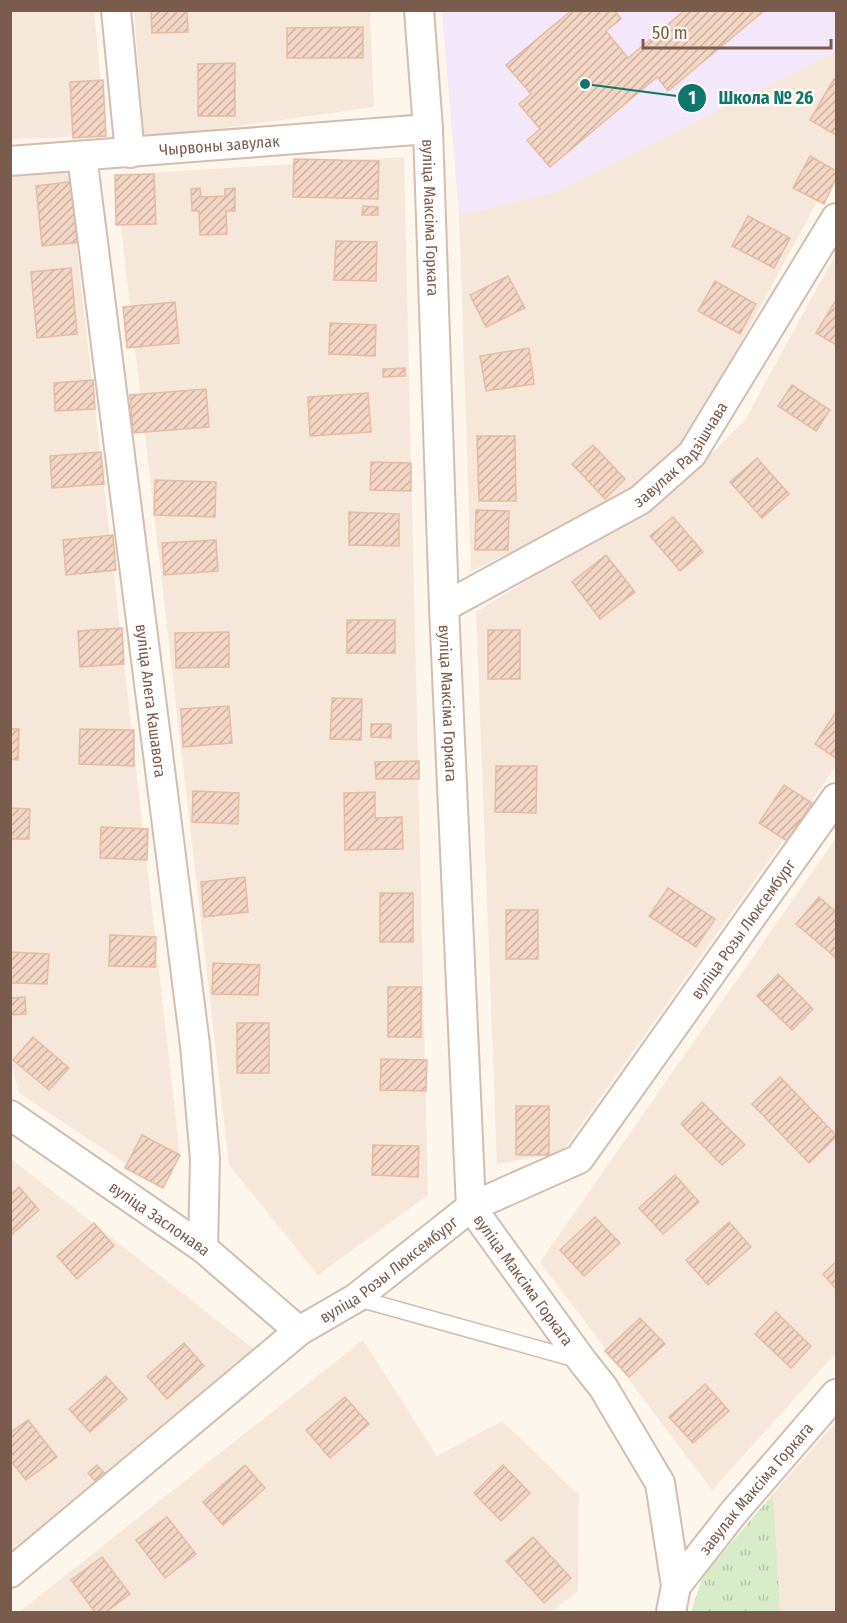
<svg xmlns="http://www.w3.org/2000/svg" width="847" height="1623" font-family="'Fira Sans Condensed',sans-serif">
<defs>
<pattern id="grass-tufts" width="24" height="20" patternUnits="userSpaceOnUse" patternTransform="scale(1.5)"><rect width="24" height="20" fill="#d8ecc9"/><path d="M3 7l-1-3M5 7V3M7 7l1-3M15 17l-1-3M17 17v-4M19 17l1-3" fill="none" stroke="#b4c2a5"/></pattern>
<pattern id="building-hatch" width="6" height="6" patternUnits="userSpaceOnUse" patternTransform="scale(1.5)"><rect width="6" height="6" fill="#f3d5c3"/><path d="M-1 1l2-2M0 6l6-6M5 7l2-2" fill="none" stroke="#cab0a1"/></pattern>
</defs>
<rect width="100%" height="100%" fill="#fdf6ec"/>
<!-- residential -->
<g fill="#f5e8da">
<polygon points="10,11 94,11 106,136 11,139"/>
<polygon points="134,11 370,11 374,107 144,139"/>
<polygon points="836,51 836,167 694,429 629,498 471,571 459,215 553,193"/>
<polygon points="404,157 428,1195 318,1275 229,1165 115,175"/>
<polygon points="68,171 180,1155 163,1188 19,1093 11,1061 10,176"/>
<polygon points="836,253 836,766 561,1153 497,1164 476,612 679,487 745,420"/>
<polygon points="836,838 836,1353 712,1490 540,1262"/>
<polygon points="10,1158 255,1350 11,1553 10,1553"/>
<polygon points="363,1340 437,1456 502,1421 579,1495 578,1591 551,1612 19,1612"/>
<polygon points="836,1422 836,1612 694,1612 773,1494"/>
</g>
<!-- education -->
<polygon fill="#f3e8fa" points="442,11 836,11 836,51 553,193 459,215"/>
<!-- grass -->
<polygon fill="url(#grass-tufts)" points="773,1494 780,1612 691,1612 703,1576"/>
<!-- building -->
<g fill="url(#building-hatch)" stroke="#e6bba3" stroke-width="1.5">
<polygon points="151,10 187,10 188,32 152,33"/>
<polygon points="572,10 614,10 621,19 606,31 628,58 685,10 765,10 668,91 657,77 550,167 527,140 540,129 519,104 531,94 506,65"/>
<polygon points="363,27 363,58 287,58 287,28"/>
<polygon points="235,63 235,116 198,116 198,64"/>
<polygon points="834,79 836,80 836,135 810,120"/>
<polygon points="103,80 106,136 73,138 70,82"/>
<polygon points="810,156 836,171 836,178 824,204 793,188"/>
<polygon points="294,159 379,161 378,199 293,197"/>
<polygon points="154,174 156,224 116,225 115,175"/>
<polygon points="77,181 84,242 42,246 36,186"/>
<polygon points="200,188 201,197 225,196 225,189 235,188 235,211 226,211 227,234 200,235 199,211 192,211 191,189"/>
<polygon points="363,206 378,207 378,215 362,215"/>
<polygon points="748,216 790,238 774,268 732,246"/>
<polygon points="336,241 377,242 376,281 334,280"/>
<polygon points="71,268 77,334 37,338 31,272"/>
<polygon points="508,276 525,308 486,327 470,295"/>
<polygon points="715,281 756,304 740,334 698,311"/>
<polygon points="836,300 836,345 816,333"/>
<polygon points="175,302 179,343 127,348 123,307"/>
<polygon points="330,323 376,325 375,356 329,354"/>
<polygon points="529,348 534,384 486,391 480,356"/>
<polygon points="405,368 405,376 383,377 383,369"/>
<polygon points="93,380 95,409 55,411 54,383"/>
<polygon points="792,385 830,410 816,431 778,406"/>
<polygon points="206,389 209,427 133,433 130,395"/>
<polygon points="368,393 371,432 310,436 308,397"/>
<polygon points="477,436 515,436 516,501 479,501"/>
<polygon points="593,445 625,479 605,499 572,464"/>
<polygon points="101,452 104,484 52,488 50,456"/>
<polygon points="757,458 789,494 762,518 730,482"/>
<polygon points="371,462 411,463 411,491 370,490"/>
<polygon points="155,480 216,482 215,517 154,515"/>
<polygon points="476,510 509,511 508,550 475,550"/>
<polygon points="349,512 399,514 399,546 349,545"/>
<polygon points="673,517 703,552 680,571 650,536"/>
<polygon points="113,535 116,570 66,575 63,540"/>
<polygon points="216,540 218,571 164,575 162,543"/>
<polygon points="606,555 635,592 600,619 572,582"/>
<rect x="347" y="620" width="48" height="33"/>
<polygon points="122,628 124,664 80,667 78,631"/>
<rect x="488" y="630" width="32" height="49"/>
<polygon points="229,632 229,667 176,668 175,633"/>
<polygon points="332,698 362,699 361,740 330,739"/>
<polygon points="229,706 232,743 183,747 181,709"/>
<polygon points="836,712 836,758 815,744"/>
<polygon points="371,724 391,724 391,738 371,737"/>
<polygon points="10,729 19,729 18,760 10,759"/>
<polygon points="80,729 134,730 134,766 79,764"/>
<polygon points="419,761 419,779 376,779 375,762"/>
<polygon points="496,766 537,766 536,813 495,812"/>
<polygon points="784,785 812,803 787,841 759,823"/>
<polygon points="193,791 239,793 238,824 192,822"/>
<polygon points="375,792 375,818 402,817 403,849 345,850 344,793"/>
<polygon points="10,808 30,809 29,839 10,839"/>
<polygon points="101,827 148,829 147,860 100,858"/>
<polygon points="245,877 248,912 204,917 201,882"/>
<polygon points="668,888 715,919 696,947 649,916"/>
<rect x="380" y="893" width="33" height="49"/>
<polygon points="819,897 836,912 836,958 796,924"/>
<rect x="506" y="910" width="32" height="49"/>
<polygon points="110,935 156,937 155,967 109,966"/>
<polygon points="10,952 49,954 47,984 10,983"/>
<polygon points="213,963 260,965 258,995 212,994"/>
<polygon points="778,974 813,1009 792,1030 757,996"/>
<rect x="388" y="987" width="33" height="50"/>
<polygon points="25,997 26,1014 10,1015 10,998"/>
<rect x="237" y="1023" width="32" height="50"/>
<polygon points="33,1037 69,1068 49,1090 13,1060"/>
<polygon points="381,1059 427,1060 426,1091 380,1090"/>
<polygon points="780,1077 836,1135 836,1137 809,1163 752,1104"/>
<polygon points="702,1102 745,1145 722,1165 681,1124"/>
<rect x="516" y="1106" width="33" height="49"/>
<polygon points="142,1135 180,1155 163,1188 125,1168"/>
<polygon points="373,1145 419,1146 418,1177 372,1175"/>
<polygon points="675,1175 699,1202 663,1234 639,1208"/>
<polygon points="19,1187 39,1210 10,1236 10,1195"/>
<polygon points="595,1217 620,1243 584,1276 560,1250"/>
<polygon points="729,1222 751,1247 708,1285 686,1260"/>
<polygon points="94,1223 114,1246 77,1279 57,1256"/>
<polygon points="836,1262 836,1289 823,1274"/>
<polygon points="776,1312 811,1346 791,1368 755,1334"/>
<polygon points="640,1318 665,1344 629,1377 605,1351"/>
<polygon points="184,1343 204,1366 167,1399 147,1376"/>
<polygon points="106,1376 127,1399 90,1432 69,1409"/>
<polygon points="705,1384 729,1411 693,1443 669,1417"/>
<polygon points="345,1397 369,1424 330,1458 306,1430"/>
<polygon points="28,1420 57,1457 26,1480 10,1460 10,1433"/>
<polygon points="97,1465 106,1475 97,1483 88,1473"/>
<polygon points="245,1465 265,1488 223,1525 203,1502"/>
<polygon points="503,1465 530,1493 501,1521 474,1493"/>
<polygon points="167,1517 196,1554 165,1578 136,1540"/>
<polygon points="533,1537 571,1578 544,1603 506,1561"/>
<polygon points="102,1557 130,1594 106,1612 95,1612 71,1580"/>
</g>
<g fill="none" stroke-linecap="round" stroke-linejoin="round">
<defs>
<polyline id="lane" points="356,1298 579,1360"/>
<g id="street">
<polyline points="116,10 130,153"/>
<path id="s1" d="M 419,10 L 428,129 L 444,607 L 471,1207 L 583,1362 L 603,1387 L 660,1483 L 676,1586 L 671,1612"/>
<path id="s2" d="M 82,156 L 195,1045 L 205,1159 L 203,1248"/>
<path id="s3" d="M 10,161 L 428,129"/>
<path id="s4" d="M 444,607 L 640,500 L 692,454 L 836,218"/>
<path id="s5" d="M 10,1115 L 203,1248 L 299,1331"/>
<path id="s6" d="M 10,1573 L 299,1331 L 356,1298 L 471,1207 L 579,1159 L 836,798"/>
<path id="s7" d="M 676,1586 L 734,1512 L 836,1394"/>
</g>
</defs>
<!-- lane casing -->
<use href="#lane" stroke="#d1beb0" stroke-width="18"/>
<!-- street casing -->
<use href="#street" stroke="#d1beb0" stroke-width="32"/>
<!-- lane -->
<use href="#lane" stroke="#fff" stroke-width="15"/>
<!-- street -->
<use href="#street" stroke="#fff" stroke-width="28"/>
</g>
<g text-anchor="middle" stroke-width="5" stroke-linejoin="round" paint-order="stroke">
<!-- street labels -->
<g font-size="16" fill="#7a5c4d" stroke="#fffaf3">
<text dy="6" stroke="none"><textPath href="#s3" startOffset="210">Чырвоны завулак</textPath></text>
<text dy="6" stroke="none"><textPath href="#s1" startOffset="208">вуліца Максіма Горкага</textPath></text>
<text dy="6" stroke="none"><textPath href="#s4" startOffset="285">завулак Радзішчава</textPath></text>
<text dy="6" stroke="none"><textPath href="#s2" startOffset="549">вуліца Алега Кашавога</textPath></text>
<text dy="6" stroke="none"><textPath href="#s1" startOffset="694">вуліца Максіма Горкага</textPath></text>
<text dy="6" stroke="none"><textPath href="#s6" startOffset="990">вуліца Розы Люксембург</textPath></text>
<text dy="6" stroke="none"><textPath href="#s5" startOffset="182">вуліца Заслонава</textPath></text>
<text dy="6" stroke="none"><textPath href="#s6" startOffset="486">вуліца Розы Люксембург</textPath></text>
<text dy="6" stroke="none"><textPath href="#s1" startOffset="1288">вуліца Максіма Горкага</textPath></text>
<text dy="6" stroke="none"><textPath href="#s7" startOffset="126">завулак Максіма Горкага</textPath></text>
</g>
</g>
<!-- callouts -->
<path fill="none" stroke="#0f766e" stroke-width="2" d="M585 84L692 98"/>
<g fill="#0f766e" stroke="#fffaf3" stroke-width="2">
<circle cx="585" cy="84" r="6"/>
<circle cx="692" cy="98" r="15"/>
</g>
<g font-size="18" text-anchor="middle" font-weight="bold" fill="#fff">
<text x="692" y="104">1</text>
</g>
<g font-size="18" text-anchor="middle" font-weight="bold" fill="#0f766e" stroke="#fffaf3" stroke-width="5" stroke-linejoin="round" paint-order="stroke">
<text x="766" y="104">Школа № 26</text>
</g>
<!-- border -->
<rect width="847" height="1623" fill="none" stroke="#7a5c4d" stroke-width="24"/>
<!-- scale -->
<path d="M643 39v9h188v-9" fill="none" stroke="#7a5c4d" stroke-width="3"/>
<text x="652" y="39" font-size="18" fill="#7a5c4d" stroke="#fffaf3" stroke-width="4.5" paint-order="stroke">50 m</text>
</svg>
